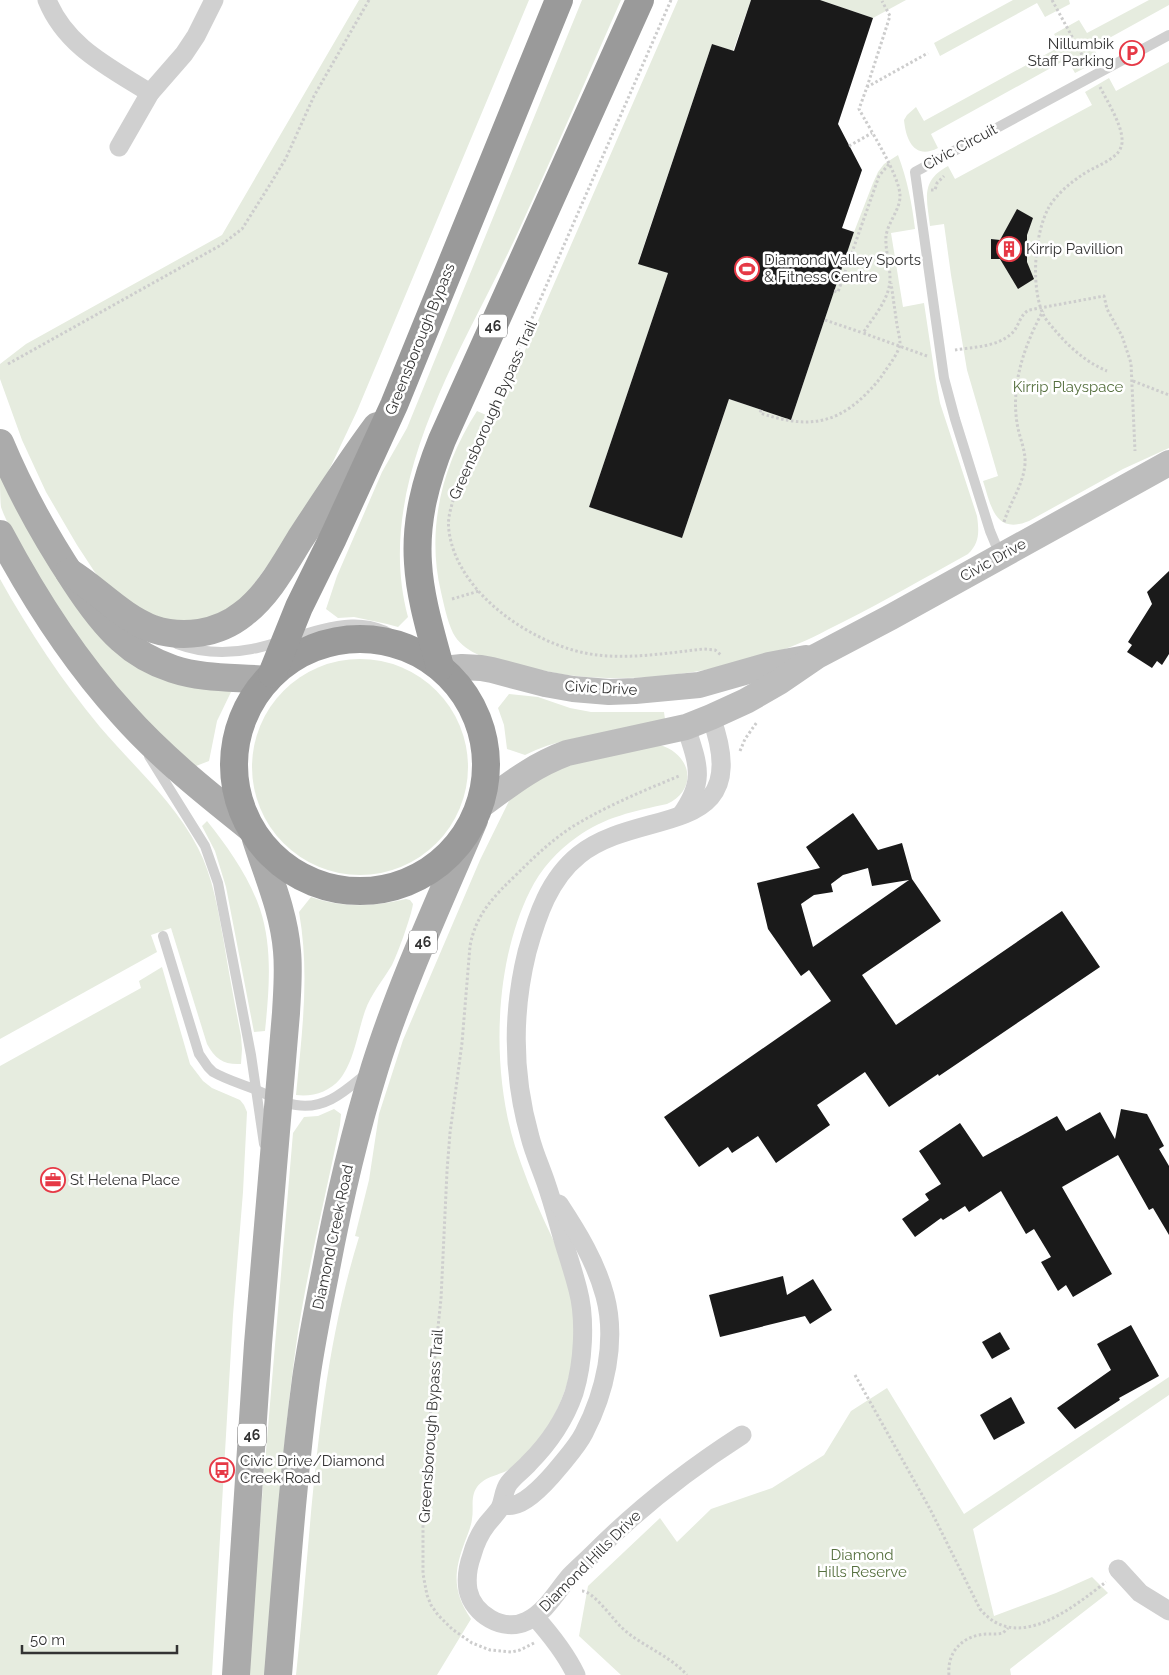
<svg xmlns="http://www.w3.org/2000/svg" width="1169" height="1675" font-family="Raleway,sans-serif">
<rect width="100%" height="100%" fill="#fff"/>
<!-- green -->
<g fill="#e6ecdf">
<polygon points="359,0 529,0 357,411 331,466 306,512 241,602 200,622 157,619 106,586 94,571 77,545 46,492 22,440 0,379 0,364 26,344 222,235"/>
<path d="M 582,0 L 621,0 C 587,77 553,156 518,232 C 464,349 372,483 408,617 L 398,627 L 387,624 L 354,617 L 338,618 L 326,609 L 337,576 L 382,472 L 407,428 Z"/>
<path d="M 678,0 L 751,0 L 733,51 L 712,44 L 638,263 L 668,273 L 589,507 L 682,538 L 729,399 L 791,420 L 854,232 L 873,183 L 878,172 L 884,164 L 898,155 C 907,179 912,203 915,229 L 891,233 L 903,307 L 924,303 L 935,376 L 940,403 L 977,516 C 979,531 980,543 968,554 C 926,577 885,601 843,622 C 823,632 803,643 782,650 C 716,672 645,683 576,676 C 564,675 553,672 541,670 C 514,666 467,660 453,633 C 447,620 444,605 441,592 C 426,529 442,465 477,411 L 495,419 Z"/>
<polygon points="820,0 906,0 873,18"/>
<polygon points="1013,0 1069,0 1070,4 1045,17 1037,3 940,56 934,43"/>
<path d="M 1149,0 L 1169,0 L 1169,5 L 1093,47 L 1100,60 L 1075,73 L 1067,59 L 931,134 L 938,148 C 915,160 906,141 904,120 L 907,115 L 916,107 L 924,121 L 1061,46 L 1054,34 L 1079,20 L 1087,33 Z"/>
<path d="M 1169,62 L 1169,448 L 1123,469 L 1029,521 C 995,535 991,506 983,481 L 998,476 L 967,370 L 951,275 L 944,224 L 930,226 C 927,199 920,181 948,166 L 955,179 L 1092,105 L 1085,92 L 1109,78 L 1116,91 Z"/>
<path d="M 0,469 L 83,613 L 231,692 L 217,721 L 209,761 L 196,766 C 126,710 66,629 24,550 C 16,537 6,522 1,507 C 0,498 0,479 0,469 Z"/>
<path d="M 0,579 C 29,631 62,681 100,727 C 133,766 174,801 198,848 C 213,877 218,910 224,943 C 229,974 235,1005 241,1036 L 242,1049 L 241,1064 C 224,1065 215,1059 207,1044 L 171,928 L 151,935 L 157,952 L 0,1039 Z"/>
<circle cx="360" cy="767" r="108"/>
<path d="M 509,694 L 538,697 L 570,708 L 591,712 L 664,712 L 665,719 C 649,723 632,727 615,731 C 584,737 554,740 525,755 L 507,749 L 504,725 L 498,708 Z"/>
<path d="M 660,745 C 691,754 699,789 667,804 C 635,811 604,817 577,837 C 558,850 540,870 530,891 C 494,963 491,1069 515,1146 C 523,1170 532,1194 543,1218 C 551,1236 562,1256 567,1275 C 575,1305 576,1336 571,1367 C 566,1400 540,1449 511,1468 C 500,1476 486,1475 477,1487 C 470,1497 474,1508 472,1519 C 471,1528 466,1538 463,1547 C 453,1575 454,1594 471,1619 L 437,1675 L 296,1675 C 312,1529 315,1379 359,1237 L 355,1236 L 369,1180 L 379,1114 L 403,1040 L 480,860 L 509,801 L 531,782 L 576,762 Z"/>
<path d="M 207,821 C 228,847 249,877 260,909 C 273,948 269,991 265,1031 L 254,1032 L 226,887 L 215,851 L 202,826 Z"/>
<path d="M 311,897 C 343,908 373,907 406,899 L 410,900 L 413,904 C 411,917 398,953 392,965 C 383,980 371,994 365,1011 C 358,1031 354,1062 340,1079 C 329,1092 313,1097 296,1095 C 302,1033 310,974 299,912 Z"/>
<polygon points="162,967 190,1064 203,1081 212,1088 240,1100 244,1105 247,1112 243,1192 233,1315 212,1675 0,1675 0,1066 141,988 139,981"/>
<path d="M 334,1109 L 341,1114 L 340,1125 C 326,1194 309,1262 298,1332 C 281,1446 276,1561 267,1675 L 247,1675 L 293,1133 L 304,1117 L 318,1116 Z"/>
<polygon points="1169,1377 1169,1395 973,1529 994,1616 1056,1593 1092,1577 1108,1593 1010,1669 1011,1675 621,1675 579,1636 588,1586 660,1518 677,1542 711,1509 772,1488 824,1455 851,1411 887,1388 964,1514"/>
</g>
<!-- building -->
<g fill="#1a1a1a" fill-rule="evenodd">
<polygon points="751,0 820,0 873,18 838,124 862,170 842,228 854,232 791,420 729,399 682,538 589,507 668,273 638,264 712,44 734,51"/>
<polygon points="1017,209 1033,218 1027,235 1027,262 1034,279 1018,289 1000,259 991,259 991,239 1000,240"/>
<polygon points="1169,571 1169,654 1162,665 1157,661 1152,668 1127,652 1132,645 1128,642 1152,604 1147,592"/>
<path d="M 853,813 L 878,850 L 902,843 L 912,879 L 941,921 L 862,975 L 896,1025 L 1062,911 L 1100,967 L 939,1076 L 938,1074 L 889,1107 L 865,1072 L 817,1105 L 830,1125 L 776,1163 L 758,1136 L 732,1153 L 728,1147 L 699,1167 L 664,1117 L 831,1001 L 809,970 L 801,976 L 768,929 L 757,883 L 820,868 L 806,847 ZM 868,868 L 872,886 L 909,880 L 813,947 L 801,904 L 814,895 L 833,892 L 831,884 L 843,875 Z"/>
<polygon points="1121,1109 1147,1114 1164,1146 1159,1149 1169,1166 1169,1235 1153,1208 1149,1210 1118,1155 1062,1187 1112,1274 1073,1297 1066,1285 1058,1291 1041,1262 1051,1257 1034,1229 1026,1234 1001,1191 969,1212 965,1206 943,1220 941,1218 915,1237 902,1219 929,1200 925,1194 941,1184 919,1151 960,1123 983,1157 1057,1116 1066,1131 1100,1112 1115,1139"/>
<polygon points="783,1276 787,1295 813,1279 832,1310 810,1324 805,1316 720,1337 709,1295"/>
<polygon points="1131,1325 1159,1376 1119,1398 1120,1400 1075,1429 1057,1408 1111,1370 1097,1344"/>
<polygon points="1000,1332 1010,1349 992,1359 982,1342"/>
<polygon points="1011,1397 1025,1423 994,1440 980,1415"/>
</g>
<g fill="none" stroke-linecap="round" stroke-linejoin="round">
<!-- path -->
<g stroke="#cdcdcd" stroke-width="3" stroke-dasharray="2.5 2.5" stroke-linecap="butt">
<path d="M 671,0 L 454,497 C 451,508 447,519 449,531 C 457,595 537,648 597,655 C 632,659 668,653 703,649 L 715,650 L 721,655"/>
<polyline points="1052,0 1087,64"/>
<polyline points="867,87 890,16 882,1"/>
<path d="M 1100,87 C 1107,101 1127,132 1121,147 C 1117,160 1093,167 1082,175 C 1070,183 1056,195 1049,207 C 1034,234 1030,291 1045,318 C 1062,340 1081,360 1107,371"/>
<polyline points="849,146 872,133"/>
<polyline points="931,190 935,190 937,183 944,176"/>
<polyline points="834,291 838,292 879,176 889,164"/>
<polyline points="825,320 863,333"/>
<path d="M 955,350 C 973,347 997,347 1011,334 C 1019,328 1019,315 1029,310 L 1104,296 L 1107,309 L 1122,336 L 1131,363 L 1135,451"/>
<path d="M 927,356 L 863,333 C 874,316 890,299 890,278 C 890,264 885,250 886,236 C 888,222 900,210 900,196 C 900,176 869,128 859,109 L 867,87 L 928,53"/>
<polyline points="8,364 221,245 242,229 271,183 286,158 314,96 369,0"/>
<polyline points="1133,381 1169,395"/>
<path d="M 761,410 L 760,413 C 800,426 830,428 863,397 C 871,389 879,381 885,371 C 890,364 899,352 900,344 C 900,338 898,331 897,325 C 895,311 893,297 891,283"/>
<path d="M 1004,522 C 1010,502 1023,486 1025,464 C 1026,450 1019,437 1017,423 C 1011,384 1024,346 1043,311"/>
<polyline points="452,599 479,591"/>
<polyline points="740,751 745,739 757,722"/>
<path d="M 855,1375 L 930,1509 L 980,1609 C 1017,1654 1072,1608 1106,1582"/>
<path d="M 582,1591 C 593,1591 612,1618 621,1627 C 641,1646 668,1654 687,1675"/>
<path d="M 534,1643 L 520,1650 L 512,1652 L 490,1650 L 472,1643 L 452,1629 L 438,1615 L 431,1605 L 427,1595 L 423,1574 L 423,1517 L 430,1443 L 431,1393 L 441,1299 L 447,1171 L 450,1133 L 462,1043 L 470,946 C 476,914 494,896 517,874 C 534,857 552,840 572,827 C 606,806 643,791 679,776"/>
<path d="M 949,1675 C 947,1655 959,1639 979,1635 C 987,1633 995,1635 1003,1633 L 1008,1628"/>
</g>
<!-- lane -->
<g stroke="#d0d0d0" stroke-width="10">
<polyline points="1000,555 990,531 955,419 944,378 915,172 1169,35"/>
<path d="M 177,644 C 201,653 227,654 252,649 C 301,640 364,600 406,647"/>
<polyline points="149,756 205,846 218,883 251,1055 264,1144"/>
<path d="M 163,936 L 199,1054 L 208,1067 L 213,1072 C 227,1080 242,1084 256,1090 C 269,1095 282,1103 296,1105 C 326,1110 346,1090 367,1073"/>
</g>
<!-- street -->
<g stroke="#d0d0d0" stroke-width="19">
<path d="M 47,0 C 66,47 109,67 150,93"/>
<polyline points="119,147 150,93 184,54 196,36 214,0"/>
<path d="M 711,717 C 756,841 642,805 579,855 C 549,879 537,916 527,952 C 512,1013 513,1077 530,1137 C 534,1153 541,1168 546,1183 C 553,1203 558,1223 564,1243 C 569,1259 574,1274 578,1290 C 586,1320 583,1364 574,1393 C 565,1419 548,1444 529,1463 C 523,1470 515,1475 509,1483 C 503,1491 504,1500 500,1508 C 496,1514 491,1519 487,1524 C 480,1533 475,1544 472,1555 C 468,1566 466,1578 468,1590 C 473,1614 503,1633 527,1621 C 546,1612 557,1591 570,1576 C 578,1568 587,1560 595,1552 C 640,1507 689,1469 742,1435"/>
<path d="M 681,815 C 706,780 698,765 686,727"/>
<path d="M 502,1505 C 505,1505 510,1506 513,1505 C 528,1503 550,1478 559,1467 C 568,1456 578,1445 584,1433 C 605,1393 617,1341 605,1296 C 596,1262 578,1233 559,1204"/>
<polyline points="1118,1569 1140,1593 1169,1611"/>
<path d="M 535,1617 C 551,1635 566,1654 576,1675"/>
</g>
<!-- secondary -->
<g stroke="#bdbdbd" stroke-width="26">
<polyline points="443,669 462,667 481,668 492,670 545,684 573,689 609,692 635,691 699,685 769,665 806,658"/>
<path d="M 479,807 C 509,785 532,766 567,753 L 686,727 L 711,717 L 746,701 L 779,682 L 817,656 L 891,617 L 1169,463"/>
</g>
<!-- primary -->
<g stroke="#ababab" stroke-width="28">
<path d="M 0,443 C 20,491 45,536 74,580 C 87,600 102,622 121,639 C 135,652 155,663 173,669 C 203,679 236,677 267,680"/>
<path d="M 0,534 C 34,598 73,659 122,713 C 160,756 205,792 249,827"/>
<path d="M 69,572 C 97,589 121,617 153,629 C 183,639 218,634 243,614 C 268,595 284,565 300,539 C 325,501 350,462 377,426"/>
<path d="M 236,1675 L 258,1344 L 286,1013 C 287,993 289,972 287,951 C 284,912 268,876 256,839"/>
<path d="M 278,1675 C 286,1576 293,1477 306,1379 C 311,1344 318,1309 325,1274 C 338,1204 354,1135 375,1067 C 401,984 440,900 474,820"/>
</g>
<!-- highway -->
<g stroke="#9a9a9a" stroke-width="28">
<circle cx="360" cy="765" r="126"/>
<path d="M 440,667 C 431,633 420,598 418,563 C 415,520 426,480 442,440 L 640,0"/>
<polyline points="272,674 299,607 333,538 394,405 559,0"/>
</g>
</g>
<!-- icons -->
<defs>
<symbol id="parking-ring" viewBox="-11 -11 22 22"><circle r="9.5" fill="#fff" stroke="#e63946" stroke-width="1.5"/><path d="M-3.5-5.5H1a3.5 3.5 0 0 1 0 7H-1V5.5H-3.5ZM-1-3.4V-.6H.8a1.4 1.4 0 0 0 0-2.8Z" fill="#e63946"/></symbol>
<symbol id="building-ring" viewBox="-11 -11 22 22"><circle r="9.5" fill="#fff" stroke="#e63946" stroke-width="1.5"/><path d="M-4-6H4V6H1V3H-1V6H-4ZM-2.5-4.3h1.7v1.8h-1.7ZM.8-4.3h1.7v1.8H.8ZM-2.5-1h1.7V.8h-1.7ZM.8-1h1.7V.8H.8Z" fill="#e63946"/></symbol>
<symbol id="stadium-ring" viewBox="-11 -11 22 22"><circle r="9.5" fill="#fff" stroke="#e63946" stroke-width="1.5"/><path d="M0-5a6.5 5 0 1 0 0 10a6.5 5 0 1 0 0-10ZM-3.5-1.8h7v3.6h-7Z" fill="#e63946"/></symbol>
<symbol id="office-ring" viewBox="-11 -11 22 22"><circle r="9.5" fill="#fff" stroke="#e63946" stroke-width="1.5"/><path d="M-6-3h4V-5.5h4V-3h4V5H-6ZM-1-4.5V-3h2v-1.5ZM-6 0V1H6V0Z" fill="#e63946"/></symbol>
<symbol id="bus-ring" viewBox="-11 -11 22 22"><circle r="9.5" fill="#fff" stroke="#e63946" stroke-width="1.5"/><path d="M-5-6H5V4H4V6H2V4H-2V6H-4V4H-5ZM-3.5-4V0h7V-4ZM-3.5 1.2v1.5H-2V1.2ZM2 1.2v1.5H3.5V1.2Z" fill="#e63946"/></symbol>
</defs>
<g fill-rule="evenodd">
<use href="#parking-ring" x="1118" y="39" width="28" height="28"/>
<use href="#building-ring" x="995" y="235" width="28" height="28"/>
<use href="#stadium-ring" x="733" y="255" width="28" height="28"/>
<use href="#office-ring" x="39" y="1166" width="28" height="28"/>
<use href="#bus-ring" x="208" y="1456" width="28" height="28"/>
</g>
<g text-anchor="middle" stroke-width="5" stroke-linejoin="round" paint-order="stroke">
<!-- shield labels -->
<g fill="#fff" stroke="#707070" stroke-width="1">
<rect x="479" y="314.5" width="28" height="23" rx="4"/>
<rect x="409" y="930.5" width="28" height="23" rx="4"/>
<rect x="238" y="1423.5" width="28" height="23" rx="4"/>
</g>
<g font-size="14" font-weight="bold" fill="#333">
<text x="493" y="331">46</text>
<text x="423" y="947">46</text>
<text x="252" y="1440">46</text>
</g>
<!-- poi labels -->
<g font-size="15" fill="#333" stroke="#fff" text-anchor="start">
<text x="1114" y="49" text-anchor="end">Nillumbik<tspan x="1114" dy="17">Staff Parking</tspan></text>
<text x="1026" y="254">Kirrip Pavillion</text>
<text x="764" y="265">Diamond Valley Sports<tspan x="764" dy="17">&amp; Fitness Centre</tspan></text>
<text x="70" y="1185">St Helena Place</text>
<text x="240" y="1466">Civic Drive/Diamond<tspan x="240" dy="17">Creek Road</tspan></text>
</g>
<!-- street labels -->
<g font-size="15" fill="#333" stroke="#fff">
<text transform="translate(960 147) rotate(-28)" y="5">Civic Circuit</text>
<text transform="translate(420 339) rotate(-68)" y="5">Greensborough Bypass</text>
<text transform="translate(493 410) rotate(-66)" y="5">Greensborough Bypass Trail</text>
<text transform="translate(993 560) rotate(-29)" y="5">Civic Drive</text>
<text transform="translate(601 688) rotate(3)" y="5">Civic Drive</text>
<text transform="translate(333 1237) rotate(-78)" y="5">Diamond Creek Road</text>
<text transform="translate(431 1426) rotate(-86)" y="5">Greensborough Bypass Trail</text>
<text transform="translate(590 1561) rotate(-45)" y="5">Diamond Hills Drive</text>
</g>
<!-- park labels -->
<g font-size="15" fill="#56703f" stroke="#fff">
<text x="1068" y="392">Kirrip Playspace</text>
<text x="862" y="1560">Diamond<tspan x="862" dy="17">Hills Reserve</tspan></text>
</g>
</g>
<!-- scale -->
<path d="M22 1645v8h155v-8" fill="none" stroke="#333333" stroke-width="2.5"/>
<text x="30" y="1645" font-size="15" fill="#333333" stroke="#ffffff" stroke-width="4" paint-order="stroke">50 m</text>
</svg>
